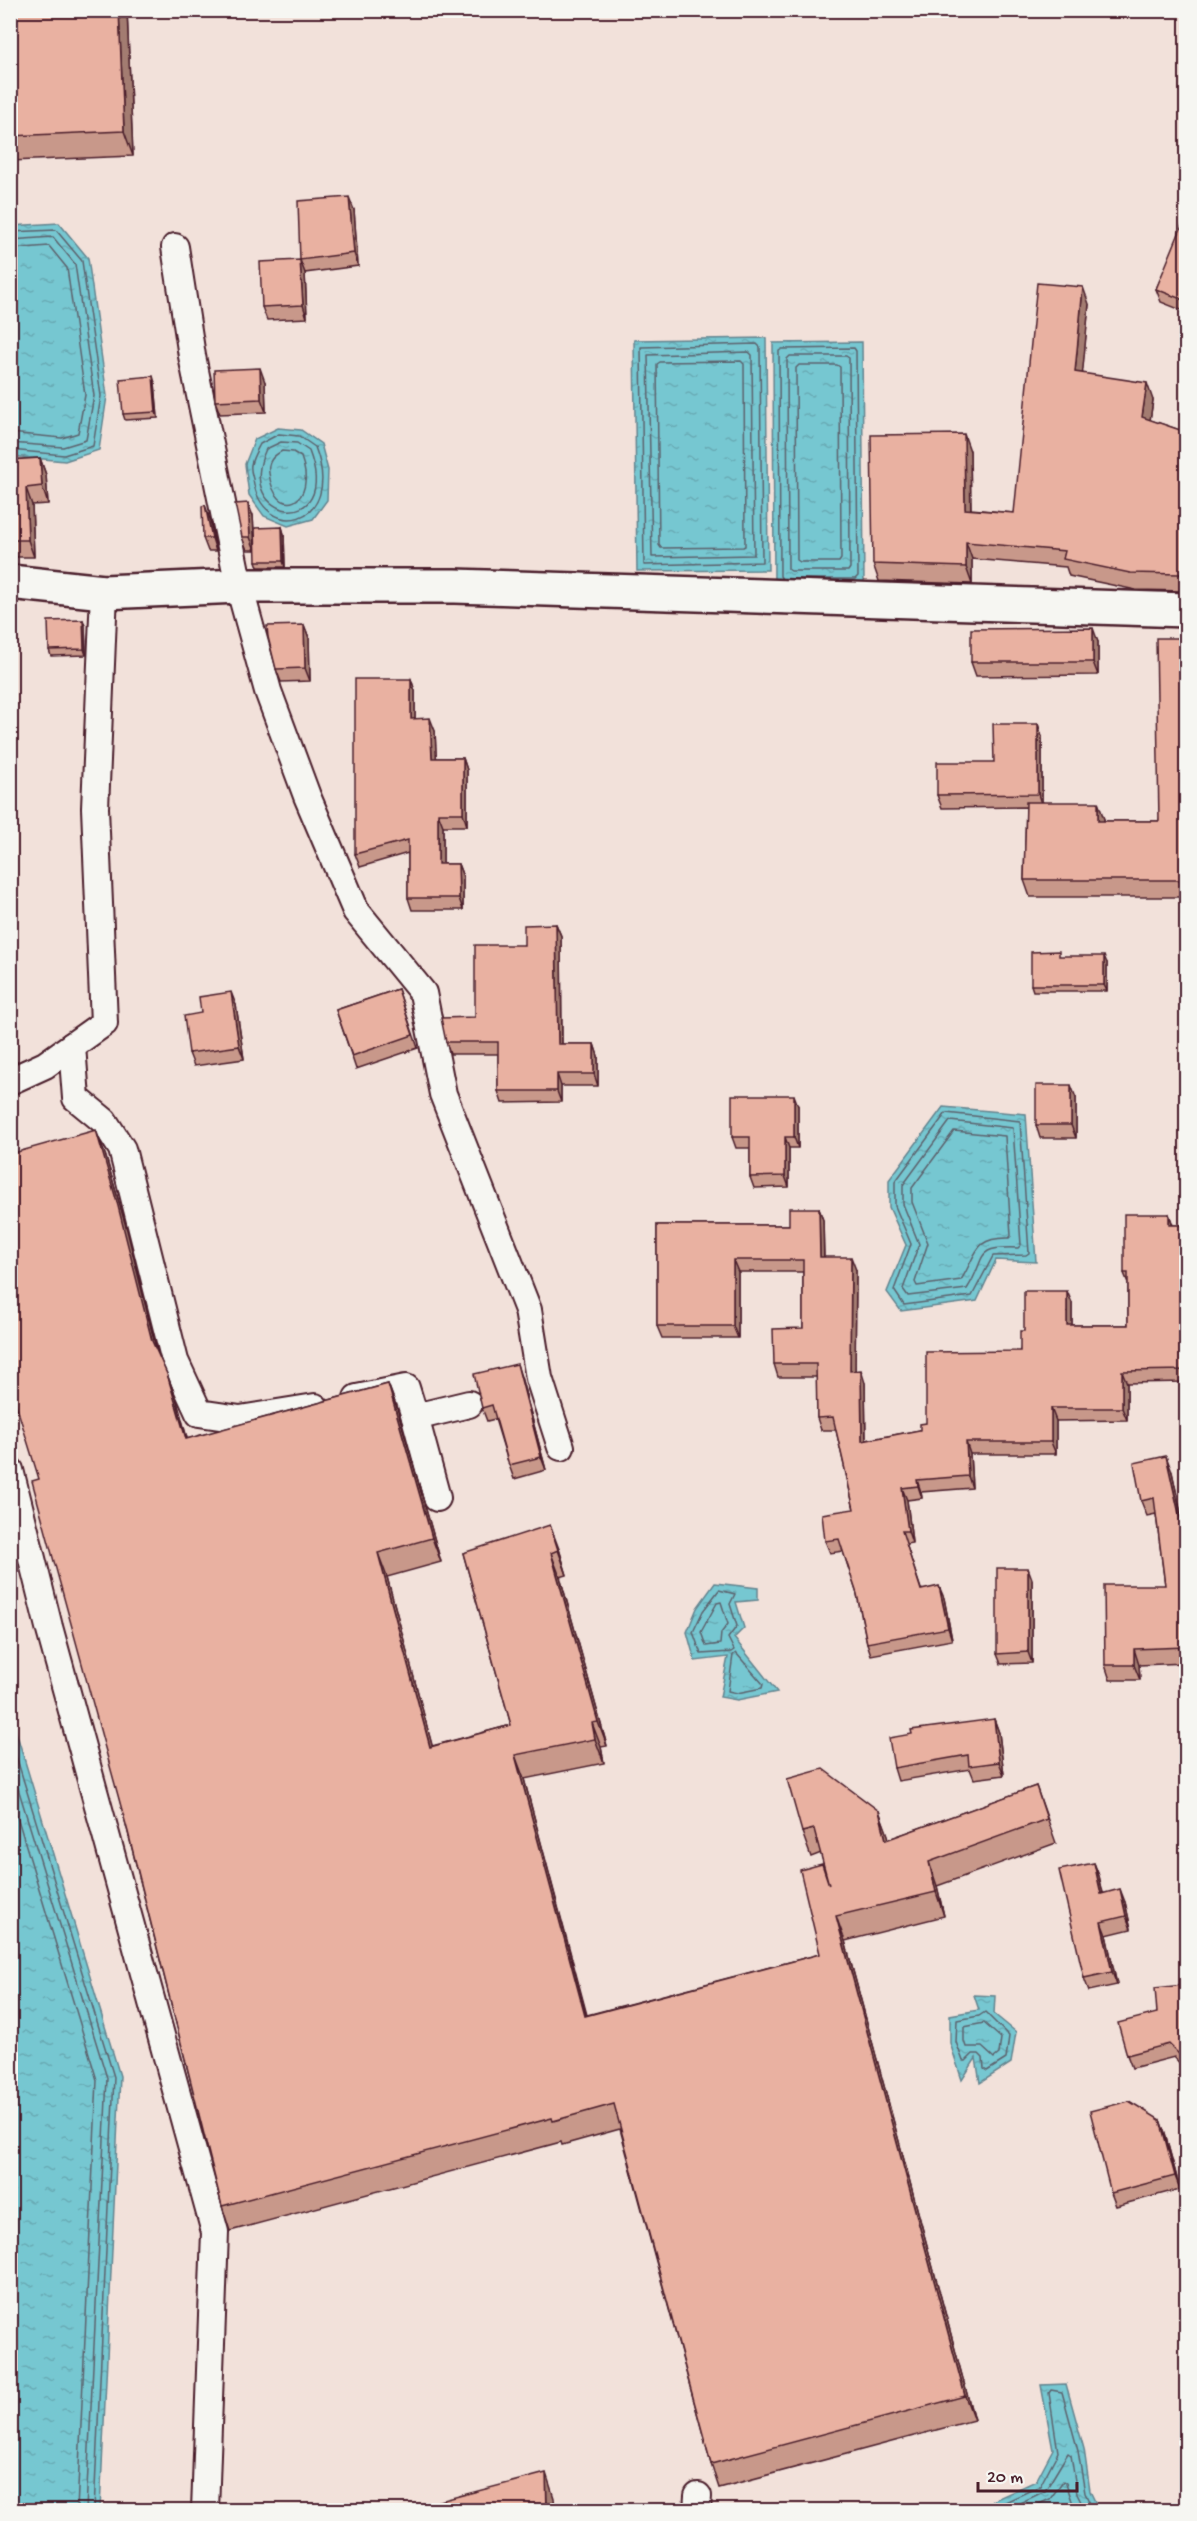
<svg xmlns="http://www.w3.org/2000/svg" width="1197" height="2521" font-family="'Gochi Hand',sans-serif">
<defs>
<pattern id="water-ripples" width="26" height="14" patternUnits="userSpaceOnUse" patternTransform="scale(1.5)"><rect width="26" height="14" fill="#76c7d1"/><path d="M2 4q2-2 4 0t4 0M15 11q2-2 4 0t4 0" fill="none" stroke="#68aab4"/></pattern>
</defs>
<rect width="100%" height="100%" fill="#f2e1da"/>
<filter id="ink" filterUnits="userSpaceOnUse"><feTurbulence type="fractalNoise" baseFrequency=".0167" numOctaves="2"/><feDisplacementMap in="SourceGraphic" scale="12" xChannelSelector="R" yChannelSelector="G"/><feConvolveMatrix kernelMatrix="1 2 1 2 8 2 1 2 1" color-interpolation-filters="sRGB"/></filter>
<g filter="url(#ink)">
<!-- water -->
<g fill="url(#water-ripples)" stroke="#64848f" stroke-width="1.5">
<polygon points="59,223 88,258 107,396 99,450 65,461 11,456 11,226"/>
<polygon points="766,338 768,570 637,571 634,340"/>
<polygon points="862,342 864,584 774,585 773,343"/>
<polygon points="278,428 301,430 321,444 328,470 327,500 313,519 288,526 264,516 249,495 245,464 255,439"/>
<polygon points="943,1107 1026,1114 1036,1262 996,1260 977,1301 901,1311 887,1292 906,1245 889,1207 889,1180"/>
<polygon points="715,1583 758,1588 758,1600 736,1602 744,1628 734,1638 777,1692 737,1700 720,1697 728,1657 695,1661 687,1632 697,1608"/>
<polygon points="11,1715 120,2076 100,2510 11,2510"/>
<polygon points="974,1995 995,1996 994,2014 1016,2032 1011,2063 980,2083 976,2058 962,2080 950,2043 950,2015 979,2010"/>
<polygon points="1066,2384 1084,2449 1090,2491 1099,2510 991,2510 992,2501 1036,2481 1053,2449 1041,2385"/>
</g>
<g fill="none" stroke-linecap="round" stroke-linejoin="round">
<!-- shore -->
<g stroke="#5c626d" stroke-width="1.5">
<polyline points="10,232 56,230 82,261 101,396 93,446 64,455 10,450"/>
<polyline points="10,240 53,237 75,264 94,396 86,440 63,447 10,443"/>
<polyline points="10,249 49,246 67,268 85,395 78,433 62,438 10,433"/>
<polygon points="757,344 760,347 762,562 644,565 641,347"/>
<polygon points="749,352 752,355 754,555 652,557 648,355"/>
<polygon points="790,356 846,356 849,358 850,568 848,571 791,571 788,569 787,359"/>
<polygon points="741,361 744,364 745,546 743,547 661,548 659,545 657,364 660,362"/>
<polygon points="799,365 837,365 840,367 841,559 839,562 800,562 797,560 796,368"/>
<path d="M 279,434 L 299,436 L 315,447 C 346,527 262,544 253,479 C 252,475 250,469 251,465 C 252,458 257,450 260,444 Z"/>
<path d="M 281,442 L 297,443 L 309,451 C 342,538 232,522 266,449 Z"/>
<path d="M 282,451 L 293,452 L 301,457 C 319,505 275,522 269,473 C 267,462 273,456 282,451 Z"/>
<polyline points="782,579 780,576 779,351 782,349 854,348 856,351 858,576 855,579 788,579"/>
<polygon points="946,1113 1020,1121 1029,1253 1026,1255 993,1256 972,1296 904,1305 894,1290 911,1244 895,1206 895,1182"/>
<path d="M 950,1121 L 1013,1128 L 1021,1245 L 1018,1248 C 972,1246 988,1257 967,1289 L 908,1296 L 903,1289 L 919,1244 L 903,1204 L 903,1185 Z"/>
<path d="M 954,1131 L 1005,1136 L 1011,1236 L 1009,1238 C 973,1237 977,1255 961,1280 L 917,1286 L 915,1282 L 928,1243 L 912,1202 L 912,1188 Z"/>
<polygon points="719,1590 735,1594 730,1604 737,1626 728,1638 734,1650 731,1652 701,1654 693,1632 703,1611"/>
<polygon points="721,1602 728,1624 721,1633 720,1644 706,1646 701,1632 717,1603"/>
<polygon points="736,1653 763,1684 762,1688 737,1693 728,1691 733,1655"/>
<polyline points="10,1736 114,2077 94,2510"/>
<polyline points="10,1762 107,2078 86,2510"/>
<polyline points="10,1793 97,2080 77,2510"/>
<polygon points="985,2012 1009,2036 1006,2059 987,2071 984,2069 983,2058 979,2054 973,2054 966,2061 963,2061 956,2042 957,2020 979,2016"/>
<polygon points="984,2023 1001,2038 999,2054 994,2058 982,2047 966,2047 964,2041 964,2027"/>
<polyline points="997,2510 999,2505 1040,2486 1058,2452 1049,2393 1051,2390 1062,2392 1078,2451 1085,2493 1093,2510"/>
<polyline points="1005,2510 1045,2491 1068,2453 1071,2455 1077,2494 1085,2510"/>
<polyline points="1026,2510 1050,2499 1063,2481 1066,2483 1075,2510"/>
</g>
<defs>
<g id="street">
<polyline points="175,247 192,356 239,586 268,691 307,796 356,911 423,993 443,1094 528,1310 539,1378 561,1447"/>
<polyline points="72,1046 76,1098 104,1121 122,1149 175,1361 199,1413 240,1419 315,1407"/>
<polyline points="10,1081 45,1065 104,1023 95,808 104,592"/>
<polyline points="357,1398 406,1388 415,1417 469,1404"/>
<polyline points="415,1417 437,1498"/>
<polyline points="10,1470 49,1627 215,2232 205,2510"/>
<polyline points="697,2510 698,2496"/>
</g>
<polyline id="secondary" points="10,582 104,592 239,586 455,586 1186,610"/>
</defs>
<!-- street casing -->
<use href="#street" stroke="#4a1f2b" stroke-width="30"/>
<!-- secondary casing -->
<use href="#secondary" stroke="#4a1f2b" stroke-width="38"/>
<!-- street -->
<use href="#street" stroke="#f6f6f2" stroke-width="26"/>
<!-- secondary -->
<use href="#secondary" stroke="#f6f6f2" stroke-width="33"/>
</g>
<!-- wall -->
<g fill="#c8988a" stroke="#4a1f2b" stroke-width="1.5">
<polygon points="10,10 127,10 133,156 10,161"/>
<polygon points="354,210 358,266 305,273 307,318 267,320 262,307 300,260"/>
<polygon points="1186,222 1186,312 1161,302 1156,289"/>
<polygon points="1089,304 1082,373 1153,400 1150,420 1186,432 1186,591 1136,590 1069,576 1066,567 972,559 972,584 879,581 873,564 970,451 971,509 1014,513"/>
<polygon points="265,382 266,412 220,414 215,401"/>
<polygon points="155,383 158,418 125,420 123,414"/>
<polygon points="40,458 46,475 48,504 32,505 34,557 10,557 10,460"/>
<polygon points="253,516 255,550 247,550 242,537"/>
<polygon points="210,519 216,551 208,551 203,538"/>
<polygon points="282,527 284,534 285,567 258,567 256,561"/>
<polygon points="83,620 85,626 86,655 51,656 49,650"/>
<polygon points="304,625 309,638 310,681 281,682 276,669"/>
<polygon points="1186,638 1186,897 1030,897 1024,880 1026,807 942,808 937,795 994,762 1038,724 1042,737 1042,802 1104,819 1104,821 1159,821"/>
<polygon points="1098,642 1098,675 976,676 971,662"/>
<polygon points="411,679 415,691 415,719 435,731 436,758 463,758 467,770 467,826 443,826 443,864 458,864 463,877 463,910 412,910 408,898 408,853 360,867 355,854"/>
<polygon points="556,924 561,936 562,1044 594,1044 598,1056 598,1086 561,1086 561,1102 502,1103 498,1091 498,1054 450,1054 446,1042 475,1017 524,945"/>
<polygon points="1107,963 1107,991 1033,991 1031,985"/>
<polygon points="398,989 418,1048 356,1069 336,1010"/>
<polygon points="236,1005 244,1059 194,1066 189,1053 201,1013"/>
<polygon points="1076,1098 1076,1138 1040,1138 1036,1125"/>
<polygon points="798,1106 798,1148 789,1148 789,1187 754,1188 750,1177 750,1148 736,1148 732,1137"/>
<polygon points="105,1154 127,1230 158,1354 167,1374 176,1398 187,1439 388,1384 397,1408 441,1562 387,1577 432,1746 511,1725 463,1553 559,1549 567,1575 560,1577 607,1746 601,1747 604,1763 524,1779 587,2015 820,1954 827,1878 821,1853 811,1857 802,1832 879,1811 889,1839 1036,1786 1056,1843 937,1886 944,1916 845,1941 974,2420 719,2488 711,2464 620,2129 562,2145 561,2142 230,2231 222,2206 39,1479"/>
<polygon points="1169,1214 1173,1225 1186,1225 1186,1382 1127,1383 1127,1420 1056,1421 1056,1454 970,1454 972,1488 921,1492 922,1498 907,1500 912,1543 906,1544 921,1589 944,1598 952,1640 871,1655 867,1643 857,1594 843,1551 830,1553 825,1541 854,1509 836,1430 821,1430 817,1418 817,1377 778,1377 774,1364 803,1328 803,1272 738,1272 738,1338 662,1338 657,1326 657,1225 789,1225 823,1220 824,1257 856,1270 855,1370 865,1383 866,1440 920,1430 926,1423 1020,1351 1024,1331 1072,1303 1072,1325 1128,1325 1128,1283 1124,1273"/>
<polygon points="521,1377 546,1470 514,1479 509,1465 495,1419 487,1421 482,1408"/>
<polygon points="1172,1472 1185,1532 1186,1532 1186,1663 1139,1665 1140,1680 1110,1680 1105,1665 1165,1585 1156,1514 1147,1516 1141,1501"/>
<polygon points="1032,1579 1032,1663 1001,1664 997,1654"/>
<polygon points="994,1719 999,1733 1004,1775 974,1779 970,1769 898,1781 894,1768"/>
<polygon points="1094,1863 1099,1876 1103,1893 1125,1902 1131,1929 1106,1935 1117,1985 1089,1991 1084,1978"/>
<polygon points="1183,1985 1186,1994 1186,2070 1174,2057 1132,2068 1127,2055 1157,2013"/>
<polygon points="1160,2120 1165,2134 1180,2189 1116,2206 1111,2193"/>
</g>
<!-- shaded-wall -->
<g fill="#a37c71" stroke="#4a1f2b" stroke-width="1.5">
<polygon points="119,10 127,10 133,156 124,131"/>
<polygon points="349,197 354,210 358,266 354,253"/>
<polygon points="300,260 305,273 307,318 303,305"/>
<polygon points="1083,287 1089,304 1081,389 1075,372"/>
<polygon points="260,368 265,382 266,412 261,399"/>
<polygon points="153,376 155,383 158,418 156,412"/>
<polygon points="1147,383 1153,400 1148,434 1142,417"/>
<polygon points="964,434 970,451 971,526 965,509"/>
<polygon points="40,458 46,475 48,504 42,486"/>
<polygon points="26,488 32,505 34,557 28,540"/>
<polygon points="248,503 253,516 255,550 250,537"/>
<polygon points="205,505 210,519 216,551 212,538"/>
<polygon points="282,527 284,534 285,567 283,561"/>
<polygon points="966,542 972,559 972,584 966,567"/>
<polygon points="83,620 85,626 86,655 84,649"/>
<polygon points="304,625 309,638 310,681 305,668"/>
<polygon points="1093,628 1098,642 1098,675 1093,662"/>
<polygon points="411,679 415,691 415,731 411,719"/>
<polygon points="430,718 435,731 437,770 432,758"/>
<polygon points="1038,724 1042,737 1042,807 1038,794"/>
<polygon points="463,758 467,770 467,826 463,813"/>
<polygon points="1098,802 1104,819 1104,838 1098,821"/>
<polygon points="438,813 443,826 443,877 438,864"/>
<polygon points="458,864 463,877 463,910 459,898"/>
<polygon points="556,924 561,936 562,1056 558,1044"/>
<polygon points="1104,956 1107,963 1107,991 1104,985"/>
<polygon points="231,992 236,1005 244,1059 239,1046"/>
<polygon points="594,1044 598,1056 598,1086 594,1074"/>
<polygon points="557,1074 561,1086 561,1102 557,1091"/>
<polygon points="1071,1085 1076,1098 1076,1138 1071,1125"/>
<polygon points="794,1095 798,1106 798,1148 794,1137"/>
<polygon points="96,1130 105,1154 127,1230 160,1365 152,1341"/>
<polygon points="785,1137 789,1148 789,1187 785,1176"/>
<polygon points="819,1208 823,1220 824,1270 820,1257"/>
<polygon points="1169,1214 1173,1226 1169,1225"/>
<polygon points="851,1257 856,1270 855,1383 850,1371"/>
<polygon points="733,1260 738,1272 738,1338 733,1326"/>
<polygon points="1067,1291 1072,1303 1072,1338 1067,1325"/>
<polygon points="517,1364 521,1377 546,1470 541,1457"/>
<polygon points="861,1370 865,1383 866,1453 862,1441"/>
<polygon points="1122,1371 1127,1383 1127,1420 1122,1408"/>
<polygon points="167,1374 176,1398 194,1463 186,1439"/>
<polygon points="388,1384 397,1408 441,1562 432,1538"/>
<polygon points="1051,1408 1056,1421 1056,1454 1051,1442"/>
<polygon points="966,1442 970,1454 972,1488 968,1476"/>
<polygon points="1166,1456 1172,1472 1186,1538 1183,1532"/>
<polygon points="917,1480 921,1492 922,1498 918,1486"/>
<polygon points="902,1488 907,1500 912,1543 908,1531"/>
<polygon points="550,1525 559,1549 567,1575 558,1550"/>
<polygon points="378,1553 387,1577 439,1771 430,1747"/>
<polygon points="551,1553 560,1577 607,1746 598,1722"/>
<polygon points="1028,1568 1032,1579 1032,1663 1028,1652"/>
<polygon points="939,1586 944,1598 952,1640 948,1628"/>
<polygon points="1134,1649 1139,1665 1140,1680 1134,1665"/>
<polygon points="994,1719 999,1733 1004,1775 999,1762"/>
<polygon points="592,1723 601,1747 604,1763 595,1739"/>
<polygon points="515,1755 524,1779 593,2040 585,2016"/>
<polygon points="879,1811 888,1835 894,1864 886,1840"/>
<polygon points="929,1862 937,1886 944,1916 936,1892"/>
<polygon points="1094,1863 1099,1876 1106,1907 1101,1894"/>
<polygon points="1120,1889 1125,1902 1131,1929 1126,1916"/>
<polygon points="836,1916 845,1941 974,2420 965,2396"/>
<polygon points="1101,1922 1106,1935 1117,1985 1112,1972"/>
<polygon points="1183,1985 1186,1994 1186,2017"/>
<polygon points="1160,2120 1165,2134 1180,2189 1175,2176"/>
<polygon points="546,2473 554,2498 555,2511 547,2511"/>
</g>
<!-- building -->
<g fill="#e9b1a1" stroke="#4a1f2b" stroke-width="1.5">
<polygon points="10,10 119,10 124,131 10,136"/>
<polygon points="349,197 354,253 300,260 298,201"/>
<polygon points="1184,221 1186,222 1186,301 1156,289"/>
<polygon points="300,260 303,305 262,307 260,262"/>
<polygon points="1037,283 1083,287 1075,372 1147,383 1142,417 1186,432 1186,577 1180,574 1130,573 1063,559 1065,551 966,542 966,567 873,564 871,435 964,434 965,509 1014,513"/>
<polygon points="260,368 261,399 215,401 214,370"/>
<polygon points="153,376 156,412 123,414 120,379"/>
<polygon points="40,458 42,486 26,488 28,540 10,540 10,460"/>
<polygon points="248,503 250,537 242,537 235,504"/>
<polygon points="205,505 212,538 203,538 202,506"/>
<polygon points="282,527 283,561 256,561 255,528"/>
<polygon points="83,620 84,649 49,650 48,621"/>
<polygon points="304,625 305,668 276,669 268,637 267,626"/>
<polygon points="1093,628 1093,662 971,662 971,629"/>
<polygon points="1156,638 1186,638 1186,880 1024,880 1026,802 1098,802 1098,821 1159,821"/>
<polygon points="355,679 411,679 411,719 430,718 432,758 463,758 463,813 438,813 438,864 458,864 459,898 408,898 408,840 355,854"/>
<polygon points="993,724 1038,724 1038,794 937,795 937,762 994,762"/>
<polygon points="556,924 558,1044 594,1044 594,1074 557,1074 557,1091 498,1091 498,1042 446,1042 441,1018 475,1017 475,945 524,945 524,925"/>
<polygon points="1059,951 1059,956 1104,956 1104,985 1031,985 1031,952"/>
<polygon points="398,989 413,1035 352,1056 336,1010"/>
<polygon points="231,992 239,1046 189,1053 184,1016 201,1013 199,997"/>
<rect x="1036" y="1085" width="35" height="40"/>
<polygon points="732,1095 794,1095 794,1137 785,1137 785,1176 750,1177 750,1137 732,1137"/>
<polygon points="96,1130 118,1206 152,1341 167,1374 186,1439 388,1384 432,1538 378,1553 430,1747 511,1725 463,1553 550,1525 558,1550 551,1553 598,1722 592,1723 595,1739 515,1755 585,2016 820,1954 800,1870 822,1864 829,1885 814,1829 802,1832 787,1779 823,1769 879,1811 886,1840 1036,1786 1047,1819 929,1862 936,1892 836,1916 965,2396 711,2464 614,2104 553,2121 552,2118 222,2206 128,1832 32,1481 39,1479 10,1385 10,1154"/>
<polygon points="789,1208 819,1208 820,1257 851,1257 850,1371 861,1370 862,1441 920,1430 920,1424 926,1423 926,1352 1020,1351 1020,1331 1024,1331 1024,1291 1067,1291 1067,1325 1128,1325 1128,1273 1124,1273 1124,1214 1169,1214 1169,1225 1186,1225 1186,1370 1122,1371 1122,1408 1051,1408 1051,1442 966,1442 968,1476 917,1480 918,1486 902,1488 908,1531 902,1531 921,1590 939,1586 948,1628 867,1643 857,1594 839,1539 825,1541 822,1514 854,1509 833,1417 817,1418 816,1364 774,1364 773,1329 803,1328 803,1260 733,1260 733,1326 657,1326 657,1225 789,1225"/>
<polygon points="517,1364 541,1457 509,1465 492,1405 482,1408 474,1374"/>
<polygon points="1166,1456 1183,1532 1186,1532 1186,1647 1134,1649 1134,1665 1105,1665 1104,1585 1165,1585 1154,1498 1141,1501 1134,1463"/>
<polygon points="997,1568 1028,1568 1028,1652 997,1654"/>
<polygon points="994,1719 999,1762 969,1766 968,1755 894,1768 889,1738 912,1734 911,1730"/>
<polygon points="1094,1863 1101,1894 1120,1889 1126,1916 1101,1922 1112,1972 1084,1978 1059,1870"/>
<polygon points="1183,1985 1186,2017 1186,2061 1169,2044 1127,2055 1118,2023 1157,2013 1155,1988"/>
<polygon points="1129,2101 1160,2120 1175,2176 1111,2193 1090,2111"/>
<polygon points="546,2473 547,2511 402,2511"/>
</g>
</g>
<!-- margin -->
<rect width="1197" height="2521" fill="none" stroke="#f6f6f2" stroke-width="36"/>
<rect x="18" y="18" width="1161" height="2485" fill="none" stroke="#4a1f2b" stroke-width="2" filter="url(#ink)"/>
<!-- scale -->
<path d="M978 2482v9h99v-9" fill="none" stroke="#4a1f2b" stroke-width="3"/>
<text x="987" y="2482" font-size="18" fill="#4a1f2b" stroke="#f6f6f2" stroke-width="4.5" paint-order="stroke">20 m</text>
</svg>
